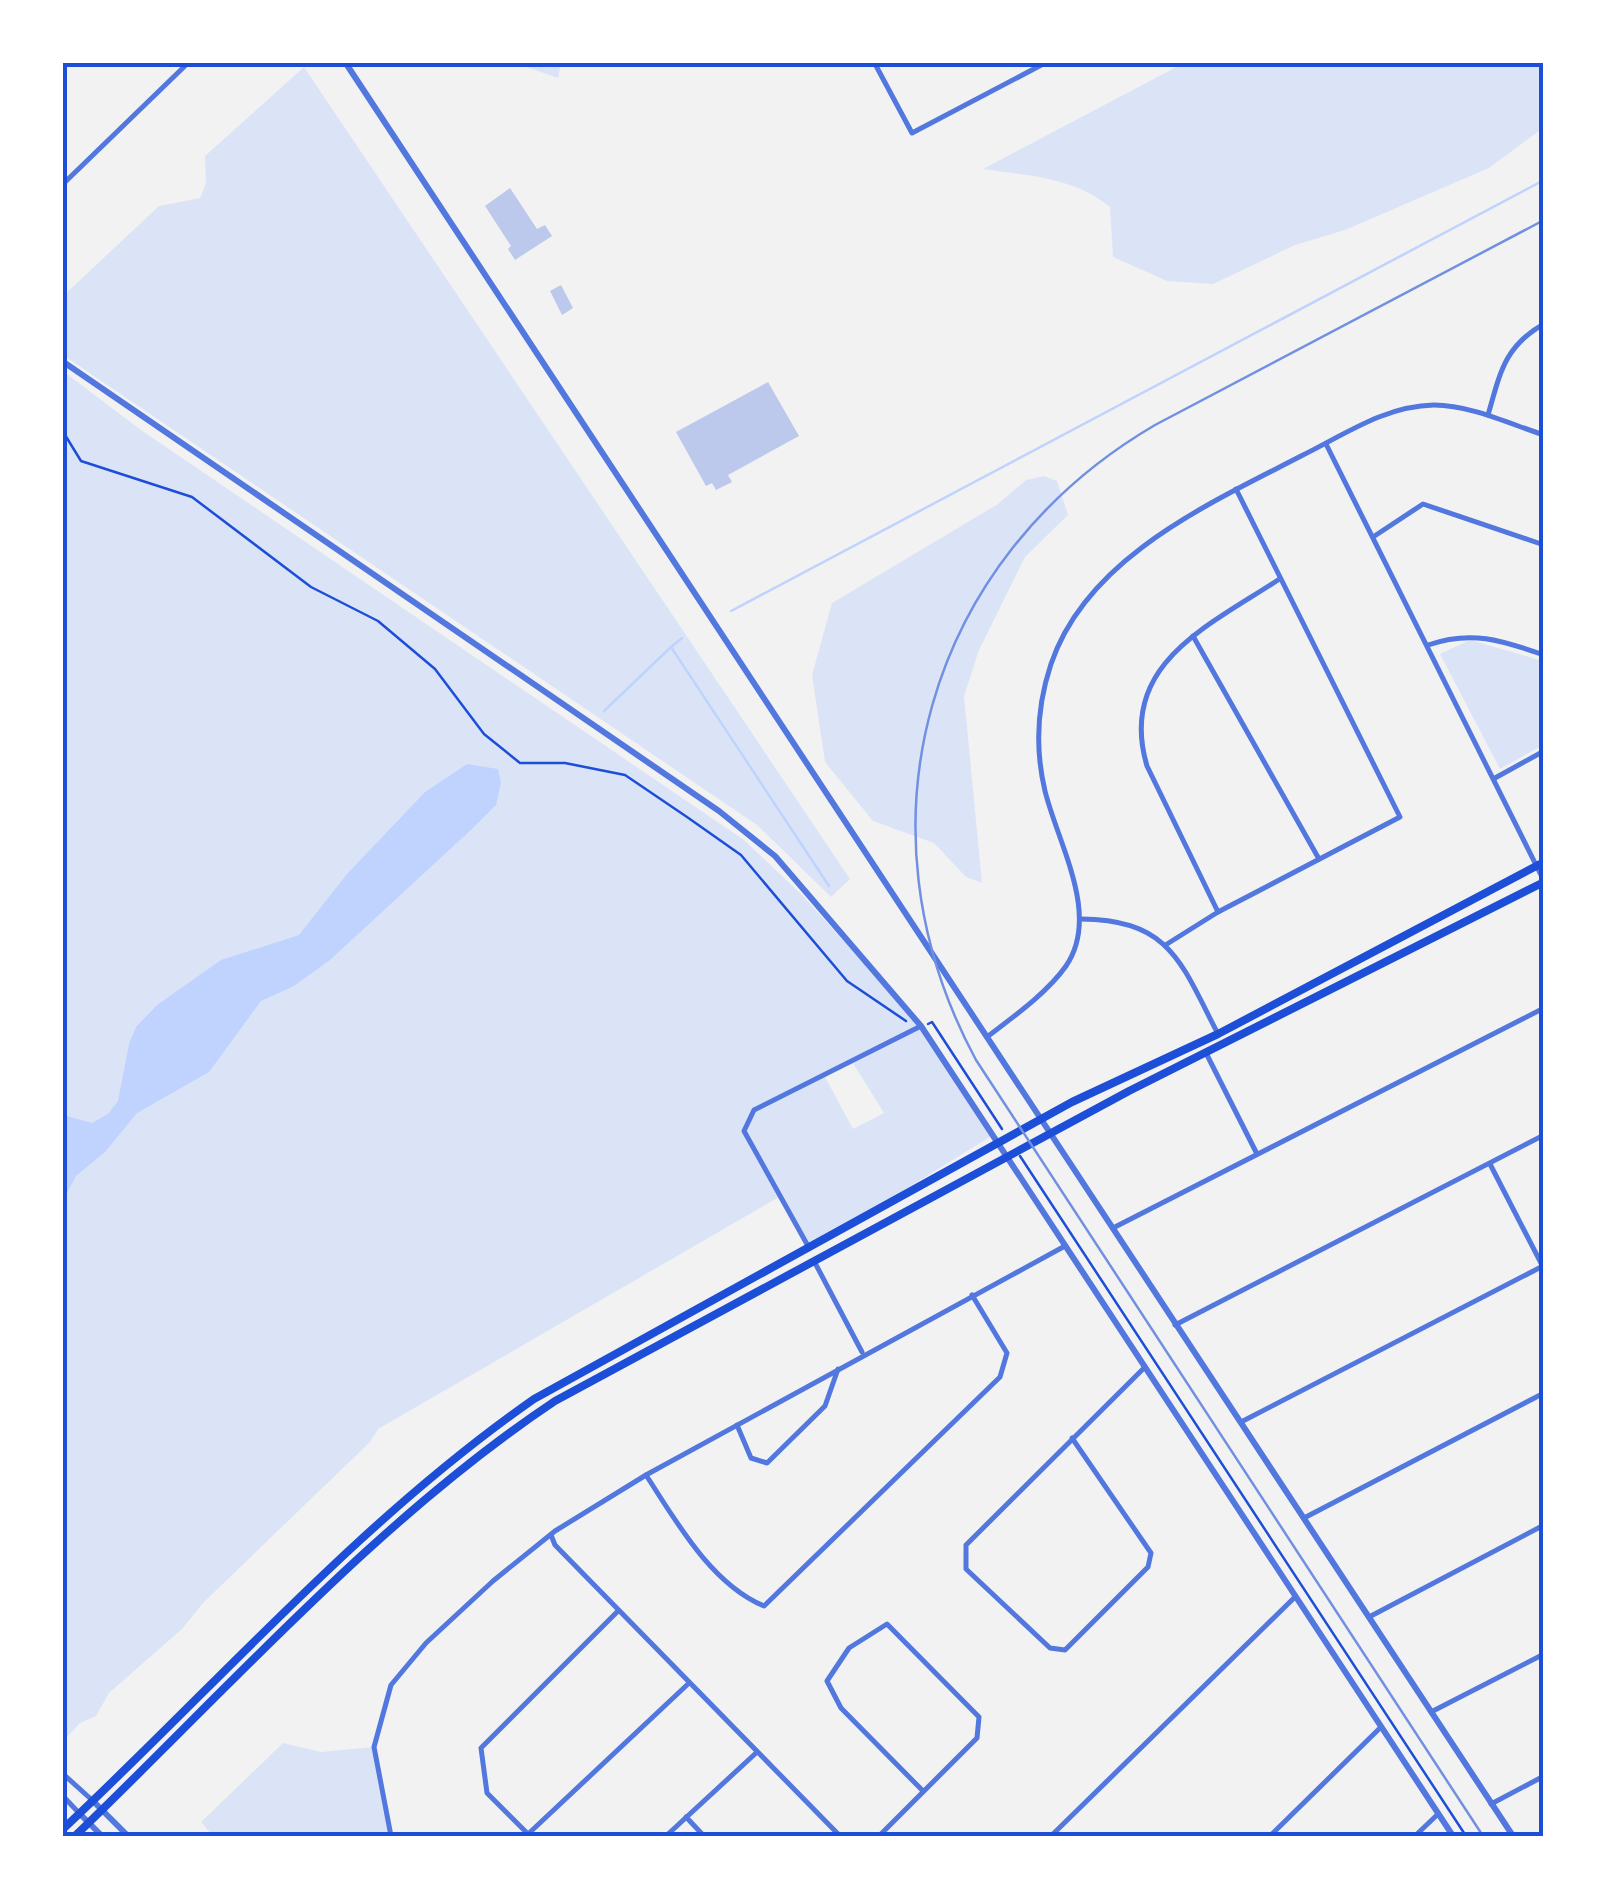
<svg xmlns="http://www.w3.org/2000/svg" width="1606" height="1899" font-family="Cabin,sans-serif">
<rect width="100%" height="100%" fill="#f2f2f2"/>
<!-- green -->
<g fill="#dbe4f7" fill-rule="evenodd">
<polygon points="515,63 561,63 558,78"/>
<path d="M 1184,63 L 1543,63 L 1543,128 L 1489,168 L 1345,230 L 1295,245 L 1213,284 L 1167,281 L 1113,257 L 1110,207 C 1073,177 1029,176 983,169 Z"/>
<polygon points="304,67 850,879 831,897 757,825 63,355 63,296 159,206 200,198 206,183 205,156"/>
<path d="M 63,371 L 141,430 L 744,840 L 802,895 L 921,1026 L 993,1135 L 809,1249 L 779,1197 L 378,1429 L 370,1442 L 203,1603 L 182,1629 L 109,1693 L 96,1716 L 80,1723 L 63,1741 ZM 851,1060 L 884,1113 L 853,1129 L 824,1075 Z"/>
<polygon points="1044,476 1057,481 1068,515 1025,557 979,650 964,696 982,883 966,877 934,843 873,821 825,762 812,675 832,603 998,504 1026,480"/>
<polygon points="1470,640 1543,661 1543,745 1500,769 1440,654"/>
<polygon points="283,1743 321,1752 374,1747 391,1836 213,1836 201,1822"/>
</g>
<!-- water -->
<polygon fill="#bfd3fe" points="467,764 498,769 501,783 496,805 473,828 330,960 294,986 261,1001 209,1072 137,1113 105,1152 76,1176 63,1200 63,1115 92,1123 108,1114 118,1101 129,1044 136,1027 157,1005 221,960 299,935 347,874 425,792"/>
<g fill="none" stroke-linecap="round" stroke-linejoin="round">
<!-- stream -->
<g stroke="#bfd3fe" stroke-width="2.5">
<polyline points="731,611 1544,180"/>
<polyline points="682,638 671,647 829,886"/>
<polyline points="604,711 671,647"/>
</g>
</g>
<!-- building -->
<g fill="#bdc9ec">
<polygon points="510,188 537,229 545,225 552,236 515,260 508,249 511,246 485,206"/>
<polygon points="561,285 573,308 562,315 550,291"/>
<polygon points="768,382 799,436 728,475 732,482 716,490 712,483 706,486 676,432"/>
</g>
<g fill="none" stroke-linecap="round" stroke-linejoin="round">
<!-- path -->
<g stroke="#1d4ed8" stroke-width="2.5">
<polyline points="62,430 81,461 192,497 311,587 378,621 435,669 484,734 520,763 565,763 625,775 687,817 741,855 847,981 906,1021"/>
<polyline points="928,1024 932,1022 1002,1129"/>
<polyline points="1020,1156 1466,1836"/>
</g>
<!-- minor -->
<g stroke="#5277de" stroke-width="5">
<polyline points="874,62 912,133 1047,62"/>
<polyline points="62,185 189,62"/>
<path d="M 1488,415 C 1500,374 1504,346 1544,324"/>
<polyline points="1326,444 1544,881"/>
<polyline points="1373,537 1423,504 1544,545"/>
<polyline points="1193,636 1319,859"/>
<path d="M 1428,645 C 1471,630 1501,640 1544,655"/>
<polyline points="1495,778 1544,751"/>
<path d="M 1218,912 L 1147,766 C 1117,665 1208,626 1278,580"/>
<path d="M 1081,919 C 1171,920 1181,963 1218,1034"/>
<polyline points="1167,944 1218,912 1400,817 1236,489"/>
<path d="M 987,1037 C 1013,1017 1047,993 1066,966 C 1101,915 1058,844 1045,791 C 1035,749 1037,706 1051,664 C 1087,557 1209,504 1301,456 C 1344,435 1384,406 1434,405 C 1470,405 1510,424 1544,435"/>
<polyline points="1206,1053 1256,1152"/>
<polyline points="1490,1164 1542,1265"/>
<polyline points="1113,1228 1544,1008"/>
<polyline points="808,1246 744,1131 754,1110 921,1026"/>
<polyline points="814,1261 862,1352"/>
<polyline points="1175,1325 1544,1135"/>
<polyline points="1241,1422 1543,1266"/>
<polyline points="737,1425 751,1458 767,1463 825,1406 838,1369"/>
<polyline points="1072,1438 1151,1553 1148,1567 1065,1650 1050,1648 966,1569 966,1545 1145,1367"/>
<path d="M 646,1475 C 676,1521 711,1584 764,1606 L 1000,1377 L 1007,1353 L 972,1295"/>
<polyline points="1304,1518 1544,1393"/>
<polyline points="551,1535 555,1545 840,1836"/>
<polyline points="1369,1617 1544,1525"/>
<polyline points="1431,1712 1544,1654"/>
<polyline points="62,1773 92,1800"/>
<polyline points="62,1795 79,1813"/>
<polyline points="1491,1804 1544,1776"/>
<polyline points="686,1817 704,1836"/>
<polyline points="528,1834 487,1793 481,1748 618,1611"/>
<polyline points="391,1836 374,1747 391,1685 426,1643 493,1581 555,1531 646,1475 1065,1246"/>
<polyline points="526,1836 688,1684"/>
<polyline points="666,1836 756,1753"/>
<polyline points="879,1836 977,1738 979,1717 887,1624 849,1648 827,1681 841,1708 923,1791"/>
<polyline points="1051,1836 1295,1597"/>
<polyline points="1270,1836 1381,1727"/>
<polyline points="1415,1836 1438,1814"/>
</g>
<!-- tertiary -->
<g stroke="#5277de" stroke-width="6">
<polyline points="345,62 1513,1836"/>
<polyline points="62,361 719,811 775,856 921,1026 1453,1836"/>
<polyline points="92,1800 128,1836"/>
<polyline points="79,1813 102,1836"/>
</g>
<!-- secondary -->
<g stroke="#1d4ed8" stroke-width="8">
<path d="M 62,1830 C 217,1685 359,1521 534,1399 L 1072,1102 L 1218,1034 L 1544,862"/>
<path d="M 75,1836 C 228,1689 378,1519 555,1401 L 1129,1091 L 1544,882"/>
</g>
<!-- rail -->
<path stroke="#7290e2" stroke-width="2.5" d="M 1483,1836 L 976,1060 C 850,826 926,559 1155,425 L 1544,220"/>
</g>
<!-- border -->
<rect width="1606" height="1899" fill="none" stroke="#ffffff" stroke-width="130"/>
<rect x="65" y="65" width="1476" height="1769" fill="none" stroke="#1d4ed8" stroke-width="4"/>
</svg>
